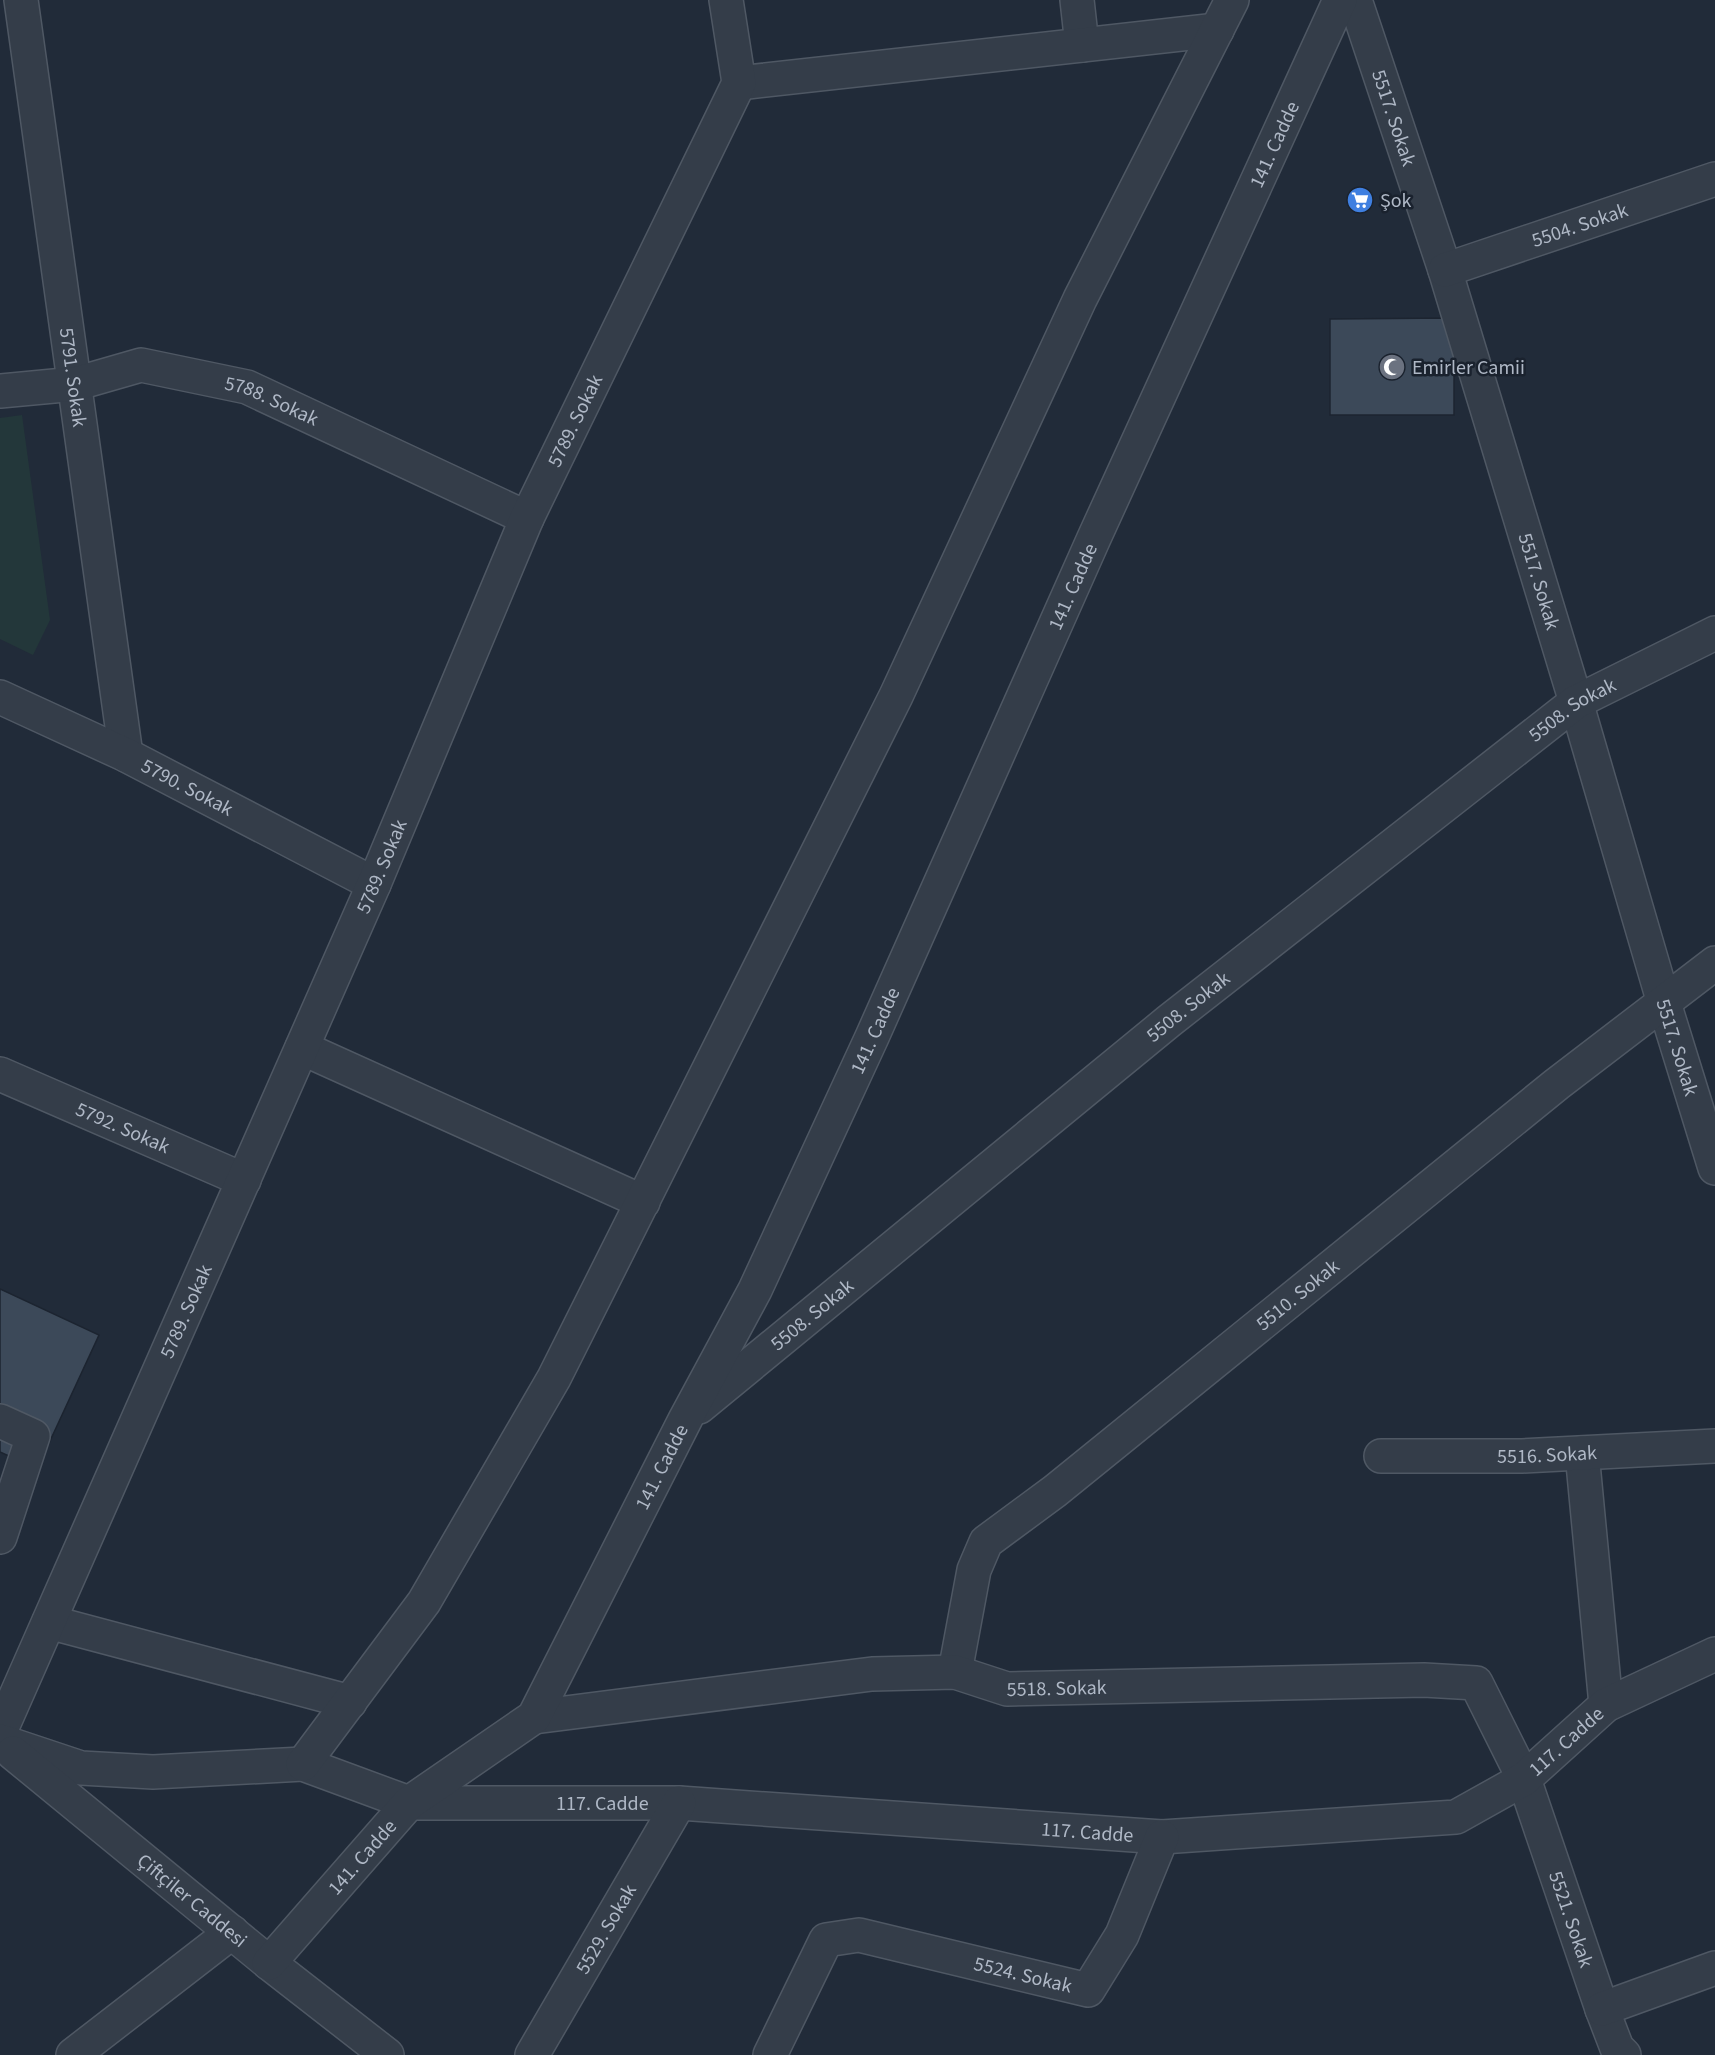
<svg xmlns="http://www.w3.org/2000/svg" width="1715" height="2055" font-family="'Source Sans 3',sans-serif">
<rect width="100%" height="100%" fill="#212b39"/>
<!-- green -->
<polygon fill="#23373a" points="22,415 50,620 33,655 0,639 0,418"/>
<!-- building -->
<g fill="#3c4959" stroke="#1c2430" stroke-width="1.5">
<polygon points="1454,318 1454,415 1330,415 1330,319"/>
<polygon points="0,1289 99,1335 37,1469 0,1452"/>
</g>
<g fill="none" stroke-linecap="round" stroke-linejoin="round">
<defs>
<g id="minor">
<path id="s1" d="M 21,0 L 126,755"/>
<polyline points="1077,0 1082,45"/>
<path id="s2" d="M 1355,0 L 1445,270 L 1576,702 L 1664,1003 L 1715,1168"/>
<polyline points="739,83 1217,30"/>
<path id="s3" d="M 1445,270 L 1715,179"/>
<path id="s4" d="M 0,391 L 75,384 L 141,365 L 247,387 L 527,518"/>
<path id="s5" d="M 0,697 L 126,755 L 374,884"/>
<polyline points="302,1048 643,1202"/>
<path id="s6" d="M 0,1074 L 244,1180"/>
<path id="s7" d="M 699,1407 L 1169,1021 L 1576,702 L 1715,633"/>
<polyline points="0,1421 33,1436 0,1537"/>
<polyline points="1582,1453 1606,1705"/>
<path id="s8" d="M 1381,1456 L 1522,1456 L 1715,1446"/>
<polyline points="49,1622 350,1702"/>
<path id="s9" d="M 955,1672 L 974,1570 L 986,1542 L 1055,1491 L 1557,1084 L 1715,963"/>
<path id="s10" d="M 534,1717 L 872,1674 L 955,1672 L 1007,1689 L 1424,1680 L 1476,1683 L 1524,1779 L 1602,2009 L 1617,2048 L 1624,2055"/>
<path id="s11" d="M 0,1732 L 374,884 L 527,518 L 739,83 L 726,0"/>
<path id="s12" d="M 0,1741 L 81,1768 L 153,1772 L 303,1764 L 409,1803 L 679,1803 L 1162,1837 L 1456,1817 L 1524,1779 L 1606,1705 L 1715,1654"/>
<path id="s13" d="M 13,1753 L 269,1963 L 387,2055"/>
<polyline points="303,1764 424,1602 554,1378 896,696 1080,299 1232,0"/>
<path id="s14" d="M 269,1963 L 409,1803 L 534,1717 L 686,1418 L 755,1290 L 872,1037 L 1094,538 L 1340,0"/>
<polyline points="1602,2009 1715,1968"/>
<polyline points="73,2055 232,1932"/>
<path id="s15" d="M 532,2055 L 679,1803"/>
<path id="s16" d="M 770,2055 L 826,1940 L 859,1935 L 1088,1990 L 1122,1935 L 1162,1837"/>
</g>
</defs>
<!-- minor casing -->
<use href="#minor" stroke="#4f5864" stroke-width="36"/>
<!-- minor -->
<use href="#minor" stroke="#343d49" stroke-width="33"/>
</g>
<!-- icons -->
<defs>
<symbol id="supermarket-disc" viewBox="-11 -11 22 22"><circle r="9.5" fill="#3f7fe0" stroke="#1a222e"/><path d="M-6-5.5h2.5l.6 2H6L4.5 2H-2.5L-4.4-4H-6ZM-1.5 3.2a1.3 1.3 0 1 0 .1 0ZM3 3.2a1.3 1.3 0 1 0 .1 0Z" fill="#fff"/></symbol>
<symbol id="mosque-disc" viewBox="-11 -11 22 22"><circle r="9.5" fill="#6b7280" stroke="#1a222e"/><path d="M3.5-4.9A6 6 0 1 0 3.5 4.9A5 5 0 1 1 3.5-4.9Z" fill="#fff"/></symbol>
</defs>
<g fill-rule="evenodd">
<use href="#supermarket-disc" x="1345" y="185" width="30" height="30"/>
<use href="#mosque-disc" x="1377" y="352" width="30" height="30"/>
</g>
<g text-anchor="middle" stroke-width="5" stroke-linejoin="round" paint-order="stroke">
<!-- street labels -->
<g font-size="20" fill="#afb8c6" stroke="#1a222e">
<text dy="7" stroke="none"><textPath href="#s2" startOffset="124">5517. Sokak</textPath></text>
<text dy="7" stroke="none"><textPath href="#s14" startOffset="2103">141. Cadde</textPath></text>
<text dy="7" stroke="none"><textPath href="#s3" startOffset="142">5504. Sokak</textPath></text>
<text dy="7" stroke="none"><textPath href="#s1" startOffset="381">5791. Sokak</textPath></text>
<text dy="7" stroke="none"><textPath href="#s4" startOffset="280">5788. Sokak</textPath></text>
<text dy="7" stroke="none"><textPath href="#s11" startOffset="1432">5789. Sokak</textPath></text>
<text dy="7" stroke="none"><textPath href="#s2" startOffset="610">5517. Sokak</textPath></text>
<text dy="7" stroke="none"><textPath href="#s14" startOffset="1617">141. Cadde</textPath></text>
<text dy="7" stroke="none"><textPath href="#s7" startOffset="1118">5508. Sokak</textPath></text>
<text dy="7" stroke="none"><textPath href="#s5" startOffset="208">5790. Sokak</textPath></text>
<text dy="7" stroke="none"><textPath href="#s11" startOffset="946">5789. Sokak</textPath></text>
<text dy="7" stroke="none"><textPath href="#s7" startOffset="632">5508. Sokak</textPath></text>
<text dy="7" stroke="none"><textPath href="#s14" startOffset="1131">141. Cadde</textPath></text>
<text dy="7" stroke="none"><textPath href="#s2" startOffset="1096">5517. Sokak</textPath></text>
<text dy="7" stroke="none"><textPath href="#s6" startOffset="134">5792. Sokak</textPath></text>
<text dy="7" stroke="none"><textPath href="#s9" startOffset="532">5510. Sokak</textPath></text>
<text dy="7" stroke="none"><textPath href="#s11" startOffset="460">5789. Sokak</textPath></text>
<text dy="7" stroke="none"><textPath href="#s7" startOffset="146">5508. Sokak</textPath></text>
<text dy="7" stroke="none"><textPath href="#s8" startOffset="166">5516. Sokak</textPath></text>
<text dy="7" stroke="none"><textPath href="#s14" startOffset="645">141. Cadde</textPath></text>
<text dy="7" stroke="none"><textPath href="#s10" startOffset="528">5518. Sokak</textPath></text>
<text dy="7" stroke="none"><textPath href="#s12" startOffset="1604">117. Cadde</textPath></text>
<text dy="7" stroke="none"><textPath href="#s12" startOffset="614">117. Cadde</textPath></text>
<text dy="7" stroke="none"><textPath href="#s12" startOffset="1100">117. Cadde</textPath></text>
<text dy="7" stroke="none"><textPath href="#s14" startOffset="141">141. Cadde</textPath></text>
<text dy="7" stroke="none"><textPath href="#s13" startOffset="232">Çiftçiler Caddesi</textPath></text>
<text dy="7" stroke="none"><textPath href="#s10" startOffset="1203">5521. Sokak</textPath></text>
<text dy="7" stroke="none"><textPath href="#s15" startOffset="146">5529. Sokak</textPath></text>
<text dy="7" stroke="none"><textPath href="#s16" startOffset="330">5524. Sokak</textPath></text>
</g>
<!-- poi labels -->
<g font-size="20" fill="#afb8c6" stroke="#1a222e" text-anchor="start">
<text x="1380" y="207">Şok</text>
<text x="1412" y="374">Emirler Camii</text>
</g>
</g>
</svg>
